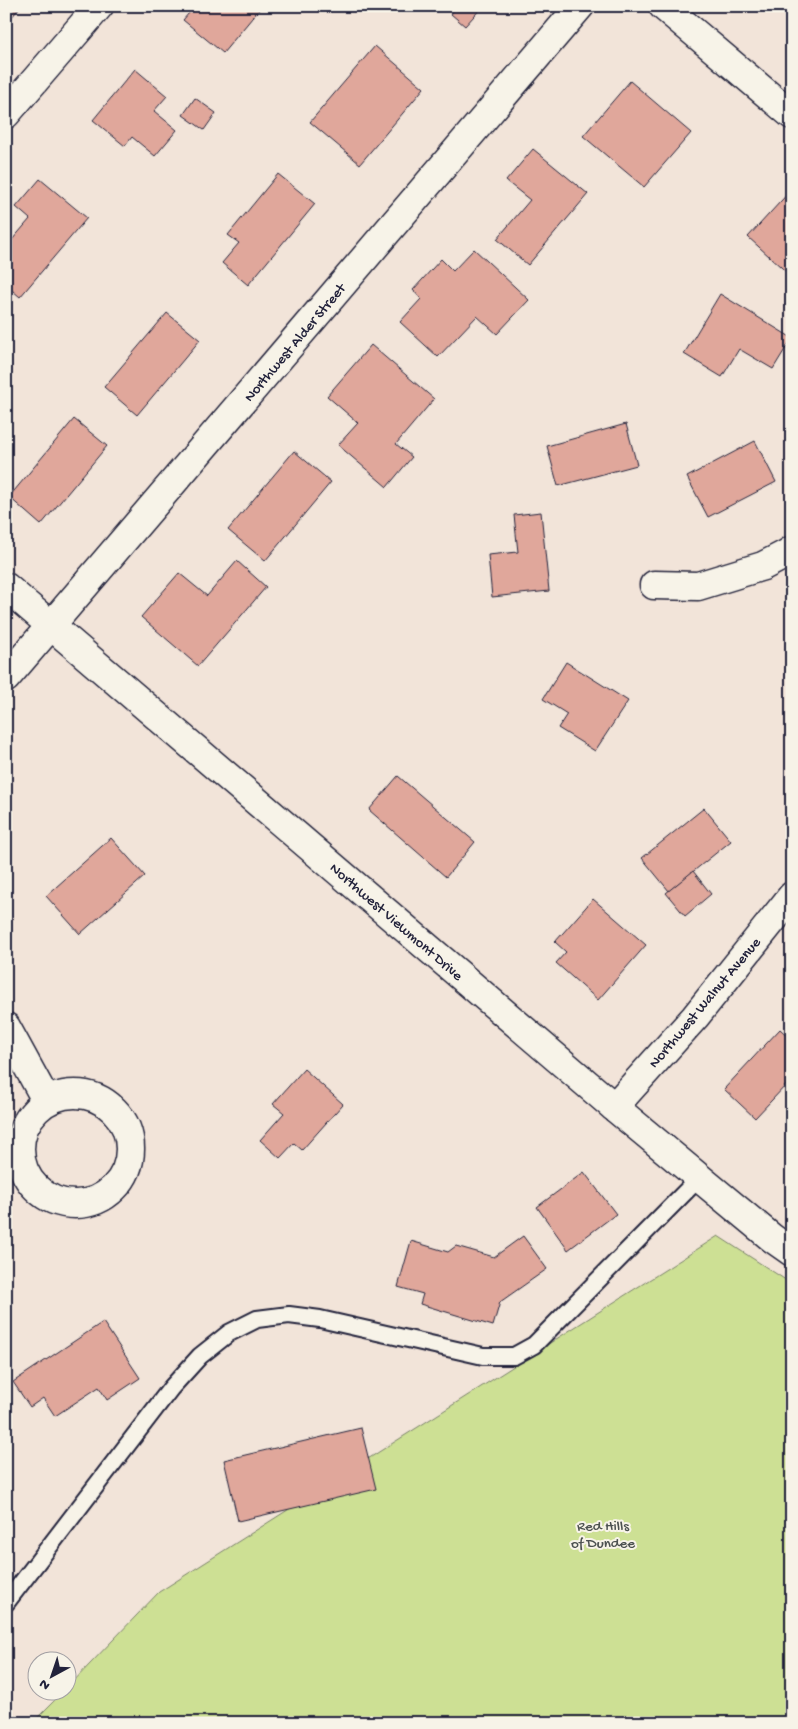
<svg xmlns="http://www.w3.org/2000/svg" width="798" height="1729" font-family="'Gochi Hand',sans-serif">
<rect width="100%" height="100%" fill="#f2e4d9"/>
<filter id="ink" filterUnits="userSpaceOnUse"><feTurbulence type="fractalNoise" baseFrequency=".02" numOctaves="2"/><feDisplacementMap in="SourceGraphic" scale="10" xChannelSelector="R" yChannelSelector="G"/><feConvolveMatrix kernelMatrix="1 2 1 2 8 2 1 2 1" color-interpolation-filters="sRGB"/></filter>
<g filter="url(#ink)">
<!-- green -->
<polygon fill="#cde094" stroke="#788168" points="718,1236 792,1284 792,1723 32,1723 63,1692 68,1692 68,1687 159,1592"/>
<!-- building -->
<g fill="#e0a79b" stroke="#22223b">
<polygon points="6,6 21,6 6,24"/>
<polygon points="195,6 262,6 223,53 183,20"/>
<polygon points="457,6 483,6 465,26 451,14"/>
<polygon points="375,46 424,88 360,164 310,122"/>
<polygon points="135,69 167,96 154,111 177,130 155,156 132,137 125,146 93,120"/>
<polygon points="630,81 691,133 644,187 583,136"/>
<polygon points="195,98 216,113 204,130 183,115"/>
<polygon points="533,149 588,194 528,265 497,239 530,200 506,181"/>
<polygon points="278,174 315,204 248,285 222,263 239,243 228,235"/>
<polygon points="40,179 87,218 20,297 6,285 6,247 30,219 16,207"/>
<polygon points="792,189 792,277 748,237"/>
<polygon points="474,249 529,300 497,334 477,316 438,357 400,322 421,299 413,290 441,259 453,271"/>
<polygon points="720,294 792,338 773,369 739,349 722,377 684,354"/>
<polygon points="167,313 200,340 137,415 104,387"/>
<polygon points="371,345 434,399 396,444 412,457 387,487 338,445 358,423 327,396"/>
<polygon points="74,419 107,446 41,525 9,497"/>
<polygon points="626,424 637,465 558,486 547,446"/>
<polygon points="755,441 776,482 708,517 687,477"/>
<polygon points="294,451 331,482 265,561 228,530"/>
<polygon points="541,512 549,591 492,597 488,555 518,552 514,515"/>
<polygon points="237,561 266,587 198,666 141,617 179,573 207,596"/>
<polygon points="566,662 628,701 595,751 558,728 567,714 543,699"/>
<polygon points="398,776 475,842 446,877 369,810"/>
<polygon points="704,808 731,841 669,891 642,858"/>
<polygon points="111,838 145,876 80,934 46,896"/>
<polygon points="693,871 711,894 685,916 666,893"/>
<polygon points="593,899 646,945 598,1000 556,963 566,952 555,942"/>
<polygon points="780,1029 792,1040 792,1088 787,1084 755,1118 724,1089"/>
<polygon points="304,1069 343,1104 302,1150 294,1143 280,1158 260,1140 284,1113 273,1104"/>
<polygon points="584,1172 616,1214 568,1250 537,1207"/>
<polygon points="523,1236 547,1269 500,1302 493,1326 420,1304 423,1294 398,1287 411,1241 448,1252 456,1246 494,1257"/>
<polygon points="103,1322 140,1378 107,1400 99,1387 55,1416 43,1398 30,1407 13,1382"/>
<polygon points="361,1428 376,1489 238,1521 224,1460"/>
</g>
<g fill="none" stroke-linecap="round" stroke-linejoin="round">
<defs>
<polyline id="service" points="6,1603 171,1388 200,1356 229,1333 257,1319 289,1315 320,1319 483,1356 514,1356 534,1345 699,1178"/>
<g id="minor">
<polyline points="663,6 792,115"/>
<polyline points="6,114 99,6"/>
<polyline points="654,585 698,586 763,566 788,553 792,550"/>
<polyline points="6,587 614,1107 772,1238 792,1252"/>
<polyline points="6,678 580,6"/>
<polyline points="6,1027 46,1100"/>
<circle cx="75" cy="1149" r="55"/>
<polyline points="614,1107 695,1017 792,896"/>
</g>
</defs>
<!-- service casing -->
<use href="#service" stroke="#22223b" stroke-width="20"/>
<!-- minor casing -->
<use href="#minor" stroke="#22223b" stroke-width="31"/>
<!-- service -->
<use href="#service" stroke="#f7f3e8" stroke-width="16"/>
<!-- minor -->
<use href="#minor" stroke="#f7f3e8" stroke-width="28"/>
</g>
</g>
<g text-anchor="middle" stroke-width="4" stroke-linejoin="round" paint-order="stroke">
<!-- street labels -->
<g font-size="15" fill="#22223b" stroke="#f7f3e8">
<text transform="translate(294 342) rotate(-50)" y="5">Northwest Alder Street</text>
<text transform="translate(397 921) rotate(41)" y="5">Northwest Viewmont Drive</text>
<text transform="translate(704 1002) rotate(-50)" y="5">Northwest Walnut Avenue</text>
</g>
<!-- park labels -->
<g font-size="15" fill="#4d5251" stroke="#f7f3e8">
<text x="603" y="1530">Red Hills<tspan x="603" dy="17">of Dundee</tspan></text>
</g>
</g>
<!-- margin -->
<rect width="798" height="1729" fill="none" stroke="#f7f3e8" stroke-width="25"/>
<rect x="12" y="12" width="773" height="1704" fill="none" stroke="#22223b" stroke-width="2" filter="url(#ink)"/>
<!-- north arrow -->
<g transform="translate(52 1676) rotate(220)"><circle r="24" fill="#f7f3e8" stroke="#a29fa3"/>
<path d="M0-4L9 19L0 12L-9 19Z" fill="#22223b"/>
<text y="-8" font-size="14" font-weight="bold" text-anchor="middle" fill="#22223b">N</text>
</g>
</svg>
